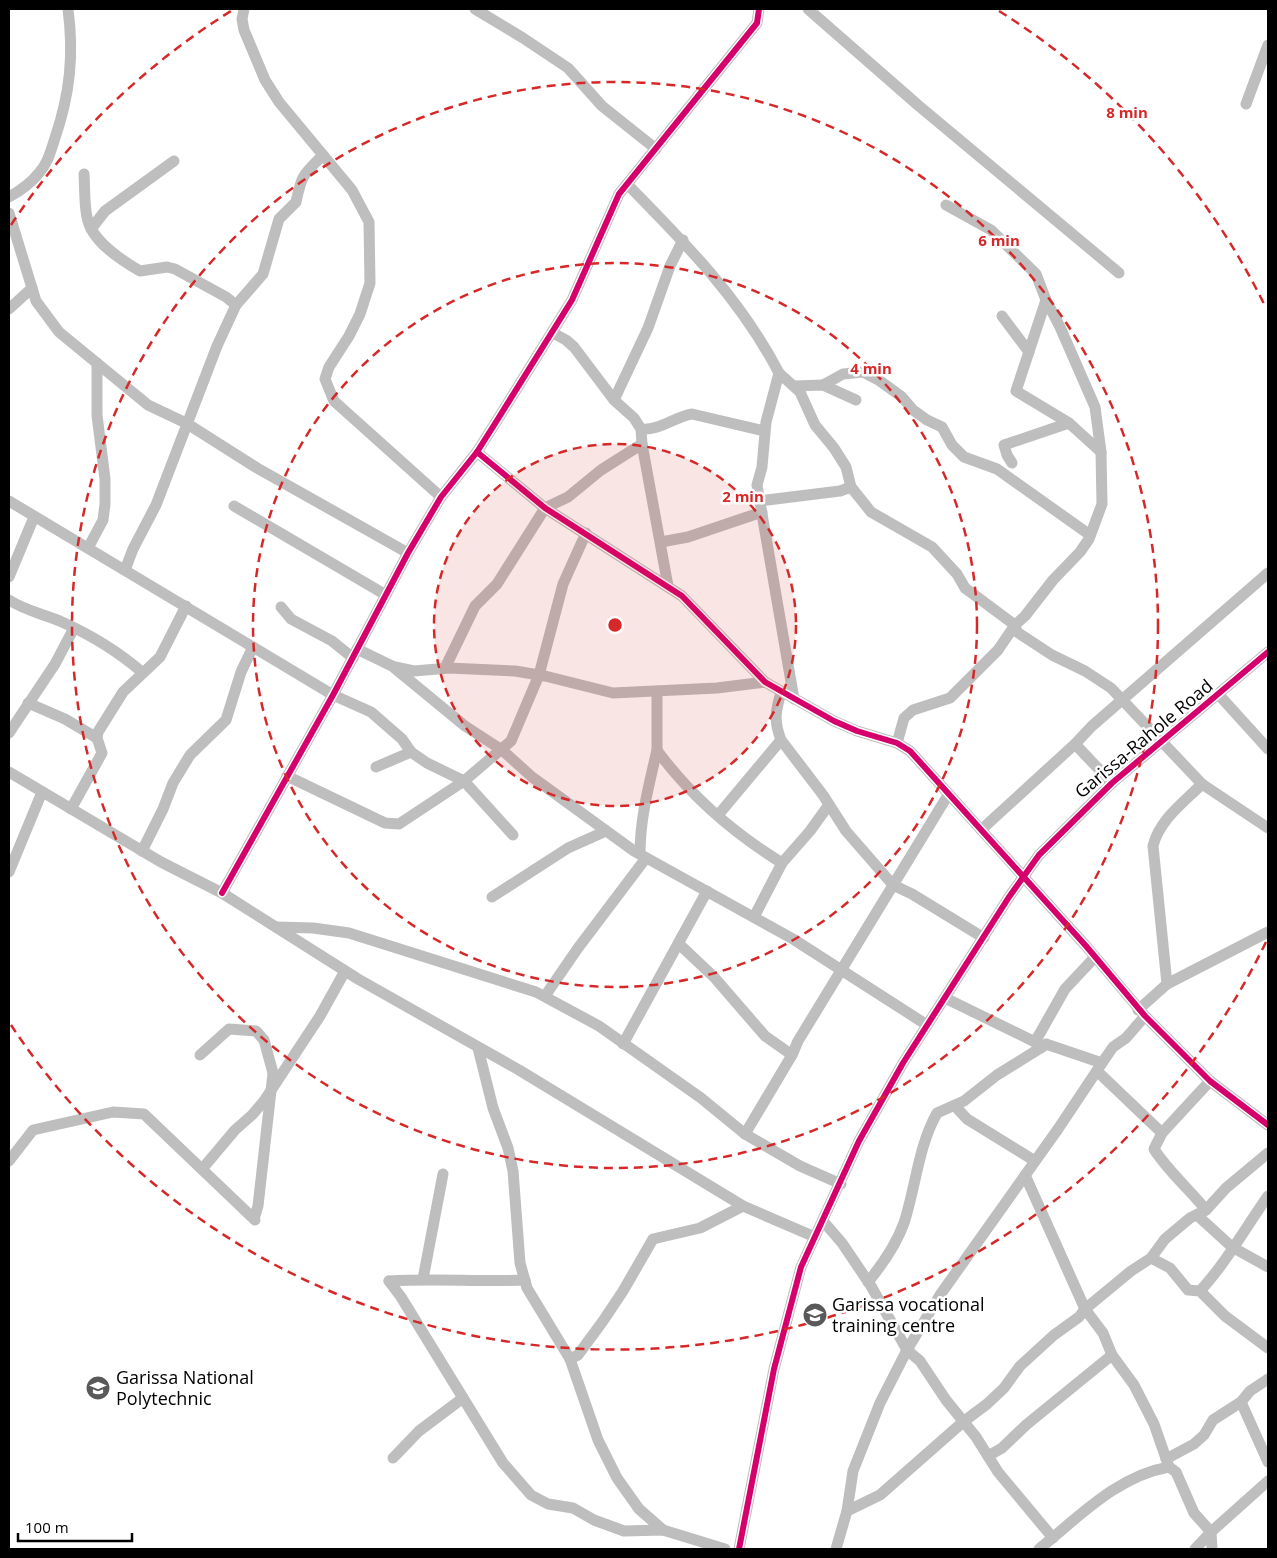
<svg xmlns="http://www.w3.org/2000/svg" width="1277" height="1558" font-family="'Open Sans',sans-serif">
<rect width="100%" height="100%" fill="#fff"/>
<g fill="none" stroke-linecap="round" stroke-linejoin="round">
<!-- minor -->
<g stroke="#bebebe" stroke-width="11">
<polyline points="244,9 242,19 244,30 265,80 279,102 352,190 369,222 370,283 360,314 349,336 329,367 325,379 334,401 441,497"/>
<polyline points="475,9 523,38 568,68 602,106 656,149"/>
<polyline points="808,9 919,106 1119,273"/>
<polyline points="1246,104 1268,45"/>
<path d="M 84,174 C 85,188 84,203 87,217 C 91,241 121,260 140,271 L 167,267 L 175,269 L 226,297 L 236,305"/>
<path d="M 627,184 C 685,243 740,298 779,373 L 766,422 L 762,467 L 757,485 L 794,699"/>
<path d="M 9,197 C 20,191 31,183 39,173 C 48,163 51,150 55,138 C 70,94 74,55 68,9"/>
<polyline points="9,213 36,301 59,332 148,405 186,423 257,468 408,553"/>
<polyline points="91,229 105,211 174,161"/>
<polyline points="1046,300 1016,391 1069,423 1101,452"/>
<polyline points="9,309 32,288"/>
<polyline points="1002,316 1029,352"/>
<polyline points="553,333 566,340 574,347 614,400 634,418 641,429 642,444 668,586"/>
<polyline points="823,385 843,374 863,372 880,381 902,397 913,410 927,420 942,427 952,445 964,457 997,469 1090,535"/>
<polyline points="795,386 823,385 856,400"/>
<polyline points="614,400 648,328 670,266 683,240"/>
<path d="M 641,429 C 659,431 674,417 692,414 L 764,431"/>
<polyline points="477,452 545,508 682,596 765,682 834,721 857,731 897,743 910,751 1086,946 1145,1016 1210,1081 1268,1125"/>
<polyline points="1012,463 1007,455 1004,445 1069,423"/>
<polyline points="851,487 871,512 932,547 957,574 965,588 1015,625 1017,632 1052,655 1085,671 1111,688 1202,784 1268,828"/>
<polyline points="9,501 333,695 371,712 402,739 411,752 427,763 464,781 513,835"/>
<polyline points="759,501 840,491 851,487 846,467 834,448 815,425 800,392 779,373"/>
<polyline points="234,506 386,595"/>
<polyline points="661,542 688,537 762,512"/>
<polyline points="88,548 103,520 105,504 105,479 97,415 97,363"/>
<path d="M 125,570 L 133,549 L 156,505 L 217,346 L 236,305 L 263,274 L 279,219 L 296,202 C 302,174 303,175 323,155"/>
<polyline points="9,577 34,517"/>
<path d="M 9,600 C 26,611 44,614 62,622 C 91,635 120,653 143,673"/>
<polyline points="281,607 291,619 332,641 353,658"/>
<polyline points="357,649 392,666 465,726 502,750 532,777 634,851 793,939 927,1025"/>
<polyline points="395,667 414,671 449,668 515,671 545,676 613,693 717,688 765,682"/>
<polyline points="445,668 475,606 497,584 545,508 568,497 601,470 642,444"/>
<path d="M 657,691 L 657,750 L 659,753 C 692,797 735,834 782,863"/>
<path d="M 781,693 C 775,712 774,722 781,740 L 823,795 L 846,831 L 893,885 L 912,894 L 984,938"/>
<polyline points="1219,695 1268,749"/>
<polyline points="28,703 65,719 97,738"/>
<polyline points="9,733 55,664 74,628"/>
<polyline points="897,743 904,718 913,710 950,698 998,650 1015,625 1025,616 1053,580 1080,552 1089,539 1102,504 1101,452 1095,407 1060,327 1046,300 1036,274 991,230 946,205"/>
<polyline points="1075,744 1112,783"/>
<polyline points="376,767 411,752"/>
<polyline points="9,772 161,862 222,893 358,979 519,1070 743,1206 815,1237"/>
<polyline points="287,776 385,823 399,824 464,781 511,741 539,675 563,584 586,533"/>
<polyline points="71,809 102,753 97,738 98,732 123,692 160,657 186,606"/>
<polyline points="719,814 781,740"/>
<polyline points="981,830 1075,744 1092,726 1268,573"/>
<polyline points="142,851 163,809 173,783 190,755 226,720 241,672 253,647"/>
<path d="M 640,854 C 640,818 649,785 657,750"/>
<polyline points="9,872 42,792"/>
<polyline points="222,893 333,695 408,553 441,497 477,452 496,422 572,300 619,194 757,23 759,9"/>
<polyline points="492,897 568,848 606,831"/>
<polyline points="754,917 782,863 810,831 828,806"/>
<polyline points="276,927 313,928 349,933 536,992 599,1026 701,1098 745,1134 800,1166 841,1184"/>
<polyline points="679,944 714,977 765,1036 792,1055"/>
<path d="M 1167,984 L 1153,846 C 1159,820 1184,802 1202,784"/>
<polyline points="545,996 578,948 646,858"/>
<polyline points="945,998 1035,1042 1042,1047 1046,1044 1102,1063"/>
<polyline points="1138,1010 1167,984 1268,932"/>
<polyline points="1035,1042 1065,989 1095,957"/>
<polyline points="623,1044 707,891"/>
<polyline points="478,1048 493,1108 508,1148 513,1171 520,1263 527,1288 570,1359 598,1440 617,1478 639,1509 663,1530"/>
<polyline points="200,1055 229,1029 256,1031 264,1040 273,1073 258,1206 254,1219"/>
<polyline points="1097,1071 1162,1133"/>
<polyline points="955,1106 967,1119 1035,1161"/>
<polyline points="745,1134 792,1055 798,1041 948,795"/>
<polyline points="9,1161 33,1130 113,1112 144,1114 255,1220"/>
<polyline points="203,1168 235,1130 252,1115 264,1101 320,1016 345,971"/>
<polyline points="1025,1175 1085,1309 1103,1333 1112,1355 1134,1385 1154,1424 1169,1467 1176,1472 1194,1513 1211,1532 1212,1549"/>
<path d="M 1206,1210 C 1190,1190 1167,1170 1154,1149 L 1162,1133 L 1210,1081"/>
<polyline points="1198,1216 1232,1247 1268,1267"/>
<polyline points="823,1221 842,1243 871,1286 907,1350 920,1361 946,1400 976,1437 998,1472 1053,1538"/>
<polyline points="1151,1258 1170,1268 1188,1290 1200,1291 1225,1316 1268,1348"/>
<polyline points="423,1279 443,1174"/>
<polyline points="389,1281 401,1297 503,1463 531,1495 548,1504 573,1508 594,1520 624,1531 663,1530 725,1549"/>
<path d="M 389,1281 C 435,1278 479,1282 525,1280"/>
<path d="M 868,1282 C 882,1265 896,1245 904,1223 C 916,1186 918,1147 937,1113 L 964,1101 L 997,1075 L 1042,1047"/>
<path d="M 1200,1291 C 1226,1263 1246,1227 1268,1196"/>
<polyline points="570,1359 578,1355 603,1321 623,1291 653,1239 700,1228 743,1206"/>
<polyline points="1241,1402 1268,1462"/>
<polyline points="988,1456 1002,1448 1026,1425 1112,1355"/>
<polyline points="393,1458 419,1431 463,1398"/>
<polyline points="1166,1459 1194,1444 1204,1435 1213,1420 1241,1402 1250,1391 1268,1379"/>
<polyline points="847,1511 880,1495 963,1422 987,1404 1004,1388 1020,1366 1054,1335 1079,1317 1085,1309 1131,1271 1151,1258 1165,1239 1190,1218 1206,1210 1226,1188 1268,1153"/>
<polyline points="739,1549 774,1369 801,1267 859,1141 903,1063 1009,897 1039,855 1112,783 1268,652"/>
<polyline points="836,1549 847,1511 853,1471 880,1403 907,1350 940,1295 1058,1129 1102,1063 1113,1047 1126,1038 1145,1016"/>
<path d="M 1039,1549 C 1079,1517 1117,1476 1169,1467"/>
<polyline points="1195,1549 1211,1532 1268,1481"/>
</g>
<defs>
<g id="cycleway">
<polyline points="477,452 545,508 682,596 765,682 834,721 857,731 897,743 910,751 1086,946 1145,1016 1210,1081 1268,1125"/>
<polyline points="222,893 333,695 408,553 441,497 477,452 496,422 572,300 619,194 757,23 759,9"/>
<polyline points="739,1549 774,1369 801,1267 859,1141 903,1063 1009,897 1039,855 1112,783 1268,652"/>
</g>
</defs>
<!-- cycleway casing -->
<use href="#cycleway" stroke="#fff" stroke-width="9"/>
<!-- cycleway -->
<use href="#cycleway" stroke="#d6006c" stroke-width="6"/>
</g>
<!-- distance rings -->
<circle cx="615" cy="625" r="181" fill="#d62828" fill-opacity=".12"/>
<g fill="none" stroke="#d62828" stroke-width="2.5" stroke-dasharray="9 6">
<circle cx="615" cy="625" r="181"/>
<circle cx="615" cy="625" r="362"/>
<circle cx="615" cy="625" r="543"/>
<path d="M1266 942A724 724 0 0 1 11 1025M11 225A724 724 0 0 1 231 11M999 11A724 724 0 0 1 1266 308"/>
</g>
<!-- icons -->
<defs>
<symbol id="university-disc" viewBox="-11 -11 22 22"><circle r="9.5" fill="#595959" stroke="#fff"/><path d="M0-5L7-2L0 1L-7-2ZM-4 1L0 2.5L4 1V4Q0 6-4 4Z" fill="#fff"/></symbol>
</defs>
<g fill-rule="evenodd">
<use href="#university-disc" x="801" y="1301" width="28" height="28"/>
<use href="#university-disc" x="84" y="1374" width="28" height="28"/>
</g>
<g text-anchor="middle" stroke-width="5" stroke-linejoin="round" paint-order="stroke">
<!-- street labels -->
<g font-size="18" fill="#000" stroke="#fff">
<text transform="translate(1144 739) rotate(-40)" y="6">Garissa-Rahole Road</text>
</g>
<!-- poi labels -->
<g font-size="18" fill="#000" stroke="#fff" text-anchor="start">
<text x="832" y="1311">Garissa vocational<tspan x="832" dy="21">training centre</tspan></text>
<text x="116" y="1384">Garissa National<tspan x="116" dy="21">Polytechnic</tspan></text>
</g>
</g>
<circle cx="615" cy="625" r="8" fill="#d62828" stroke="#fff" stroke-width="2.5"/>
<g font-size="15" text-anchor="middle" font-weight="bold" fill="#d62828" stroke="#fff" stroke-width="5" stroke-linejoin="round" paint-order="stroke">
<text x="1127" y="118">8 min</text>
<text x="999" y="246">6 min</text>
<text x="871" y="374">4 min</text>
<text x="743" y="502">2 min</text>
</g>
<!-- border -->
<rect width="1277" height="1558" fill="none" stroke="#000000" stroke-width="20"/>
<!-- scale -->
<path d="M18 1533v8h114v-8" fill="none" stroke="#000000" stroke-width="2.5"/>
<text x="25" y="1533" font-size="15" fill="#000000" stroke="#ffffff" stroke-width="4" paint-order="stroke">100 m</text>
</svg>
